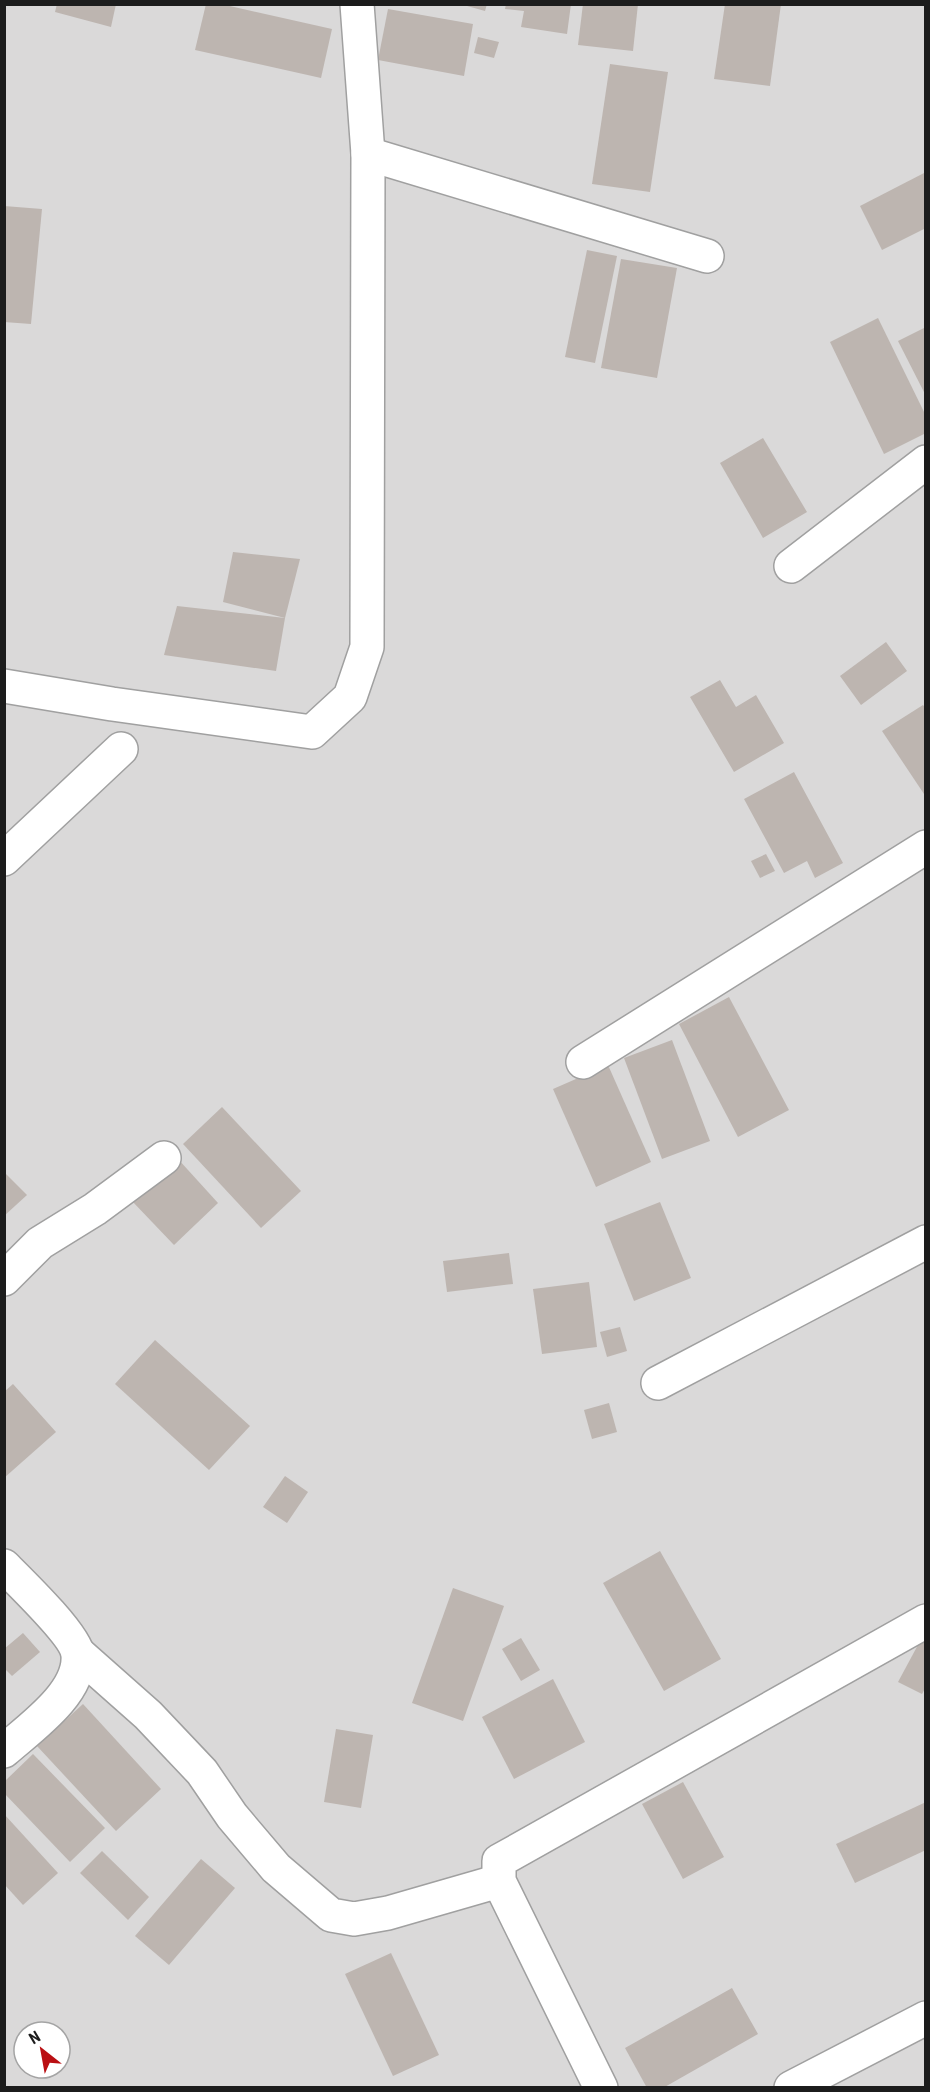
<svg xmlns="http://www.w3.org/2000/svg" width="930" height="2092" font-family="'Roboto Condensed',sans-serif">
<rect width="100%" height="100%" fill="#ede9e3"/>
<!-- residential -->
<path fill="#dad9d9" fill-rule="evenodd" d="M 5,5 L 925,5 L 925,2087 L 5,2088 ZM 24,2032 L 60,2032 L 60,2068 L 24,2068 Z"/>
<!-- building -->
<g fill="#bdb5b0">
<polygon points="57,4 116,4 111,27 55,12"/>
<polygon points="206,4 221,4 332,29 321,78 195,50"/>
<polygon points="460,4 487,4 485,11"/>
<polygon points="506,4 571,4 567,34 521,27 524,11 505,9"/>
<polygon points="583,4 638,4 633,51 578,45"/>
<polygon points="725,4 781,4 770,86 714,79"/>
<polygon points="388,9 473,24 464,76 378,60"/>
<polygon points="478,37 499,42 494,58 474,53"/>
<polygon points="610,64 668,72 650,192 592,184"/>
<polygon points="926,172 926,228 882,250 860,206"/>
<polygon points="4,206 42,209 31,324 4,322"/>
<polygon points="587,250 617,256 595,363 565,357"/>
<polygon points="621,259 677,268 657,378 601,368"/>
<polygon points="878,318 926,416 926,433 884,454 830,342"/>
<polygon points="926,327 926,396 898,341"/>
<polygon points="763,438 807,512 763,538 720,463"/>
<polygon points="233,552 300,559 285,618 223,602"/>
<polygon points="177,606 285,618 276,671 164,655"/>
<polygon points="886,642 907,671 861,705 840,676"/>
<polygon points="720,680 736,707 756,695 784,743 734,772 690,697"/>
<polygon points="923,705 926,709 926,797 882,731"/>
<polygon points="794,772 843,863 815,878 807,861 784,873 744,799"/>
<polygon points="766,854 775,871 760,878 751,861"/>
<polygon points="729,997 789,1110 738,1137 679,1024"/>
<polygon points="672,1040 710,1141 662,1159 624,1058"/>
<polygon points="608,1065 651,1162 596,1187 553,1089"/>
<polygon points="222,1107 301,1191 261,1228 183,1144"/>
<polygon points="178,1159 218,1203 174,1245 132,1201"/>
<polygon points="4,1172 27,1195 4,1216"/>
<polygon points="660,1202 691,1278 634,1301 604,1224"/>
<polygon points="509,1253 513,1284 447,1292 443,1261"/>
<polygon points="589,1282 597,1347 542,1354 533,1289"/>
<polygon points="620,1327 627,1351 607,1357 600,1332"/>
<polygon points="155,1340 250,1426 209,1470 115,1384"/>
<polygon points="13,1384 56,1432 4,1478 4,1392"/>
<polygon points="609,1403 617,1432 592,1439 584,1410"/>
<polygon points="285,1476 308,1492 287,1523 263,1507"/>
<polygon points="660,1551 721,1659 664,1691 603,1583"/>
<polygon points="453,1588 504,1606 463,1721 412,1703"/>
<polygon points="926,1630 926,1687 922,1694 898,1682"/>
<polygon points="23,1633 40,1652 12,1676 4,1668 4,1649"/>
<polygon points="521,1638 540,1670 521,1681 502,1649"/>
<polygon points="553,1679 585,1742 514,1779 482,1717"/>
<polygon points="83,1704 161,1789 116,1831 37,1746"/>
<polygon points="336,1729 373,1735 361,1808 324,1802"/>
<polygon points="33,1754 105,1828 70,1862 4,1793 4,1782"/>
<polygon points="683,1782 724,1857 683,1879 642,1804"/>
<polygon points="926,1802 926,1850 855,1883 836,1844"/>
<polygon points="4,1814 58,1873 23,1905 4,1884"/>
<polygon points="102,1851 149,1897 128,1920 80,1873"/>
<polygon points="201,1859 235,1888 169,1965 135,1936"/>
<polygon points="391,1953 439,2055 393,2076 345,1974"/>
<polygon points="732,1988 758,2034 663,2088 647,2088 625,2048"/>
</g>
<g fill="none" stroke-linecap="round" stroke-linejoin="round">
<defs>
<g id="minor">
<polyline points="368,154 707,256"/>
<polyline points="791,566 926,462"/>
<polyline points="4,686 112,704 312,732 350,697 367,647 368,154 357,4"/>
<polyline points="4,859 121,749"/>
<polyline points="583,1062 926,847"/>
<polyline points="4,1279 40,1243 95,1209 164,1158"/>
<polyline points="658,1383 926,1242"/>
<path d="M 4,1566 C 20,1582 76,1636 78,1655 C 81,1693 30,1728 4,1751"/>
<polyline points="78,1653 148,1715 202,1772 232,1816 276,1868 331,1915 354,1919 388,1913 499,1881"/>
<polyline points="601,2088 499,1881 499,1861 926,1621"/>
<polyline points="791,2088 926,2018"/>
</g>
</defs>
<!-- minor casing -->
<use href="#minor" stroke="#a0a0a0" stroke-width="36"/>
<!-- minor -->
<use href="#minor" stroke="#fff" stroke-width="33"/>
</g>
<!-- border -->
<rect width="930" height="2092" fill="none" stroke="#1c1c1c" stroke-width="12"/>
<!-- north arrow -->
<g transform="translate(42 2050) rotate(329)"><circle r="28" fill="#ffffff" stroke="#a4a4a4" stroke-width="1.5"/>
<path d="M0-4.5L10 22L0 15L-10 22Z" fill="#ba0f13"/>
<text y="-9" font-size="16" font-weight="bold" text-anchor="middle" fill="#1c1c1c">N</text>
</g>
</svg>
